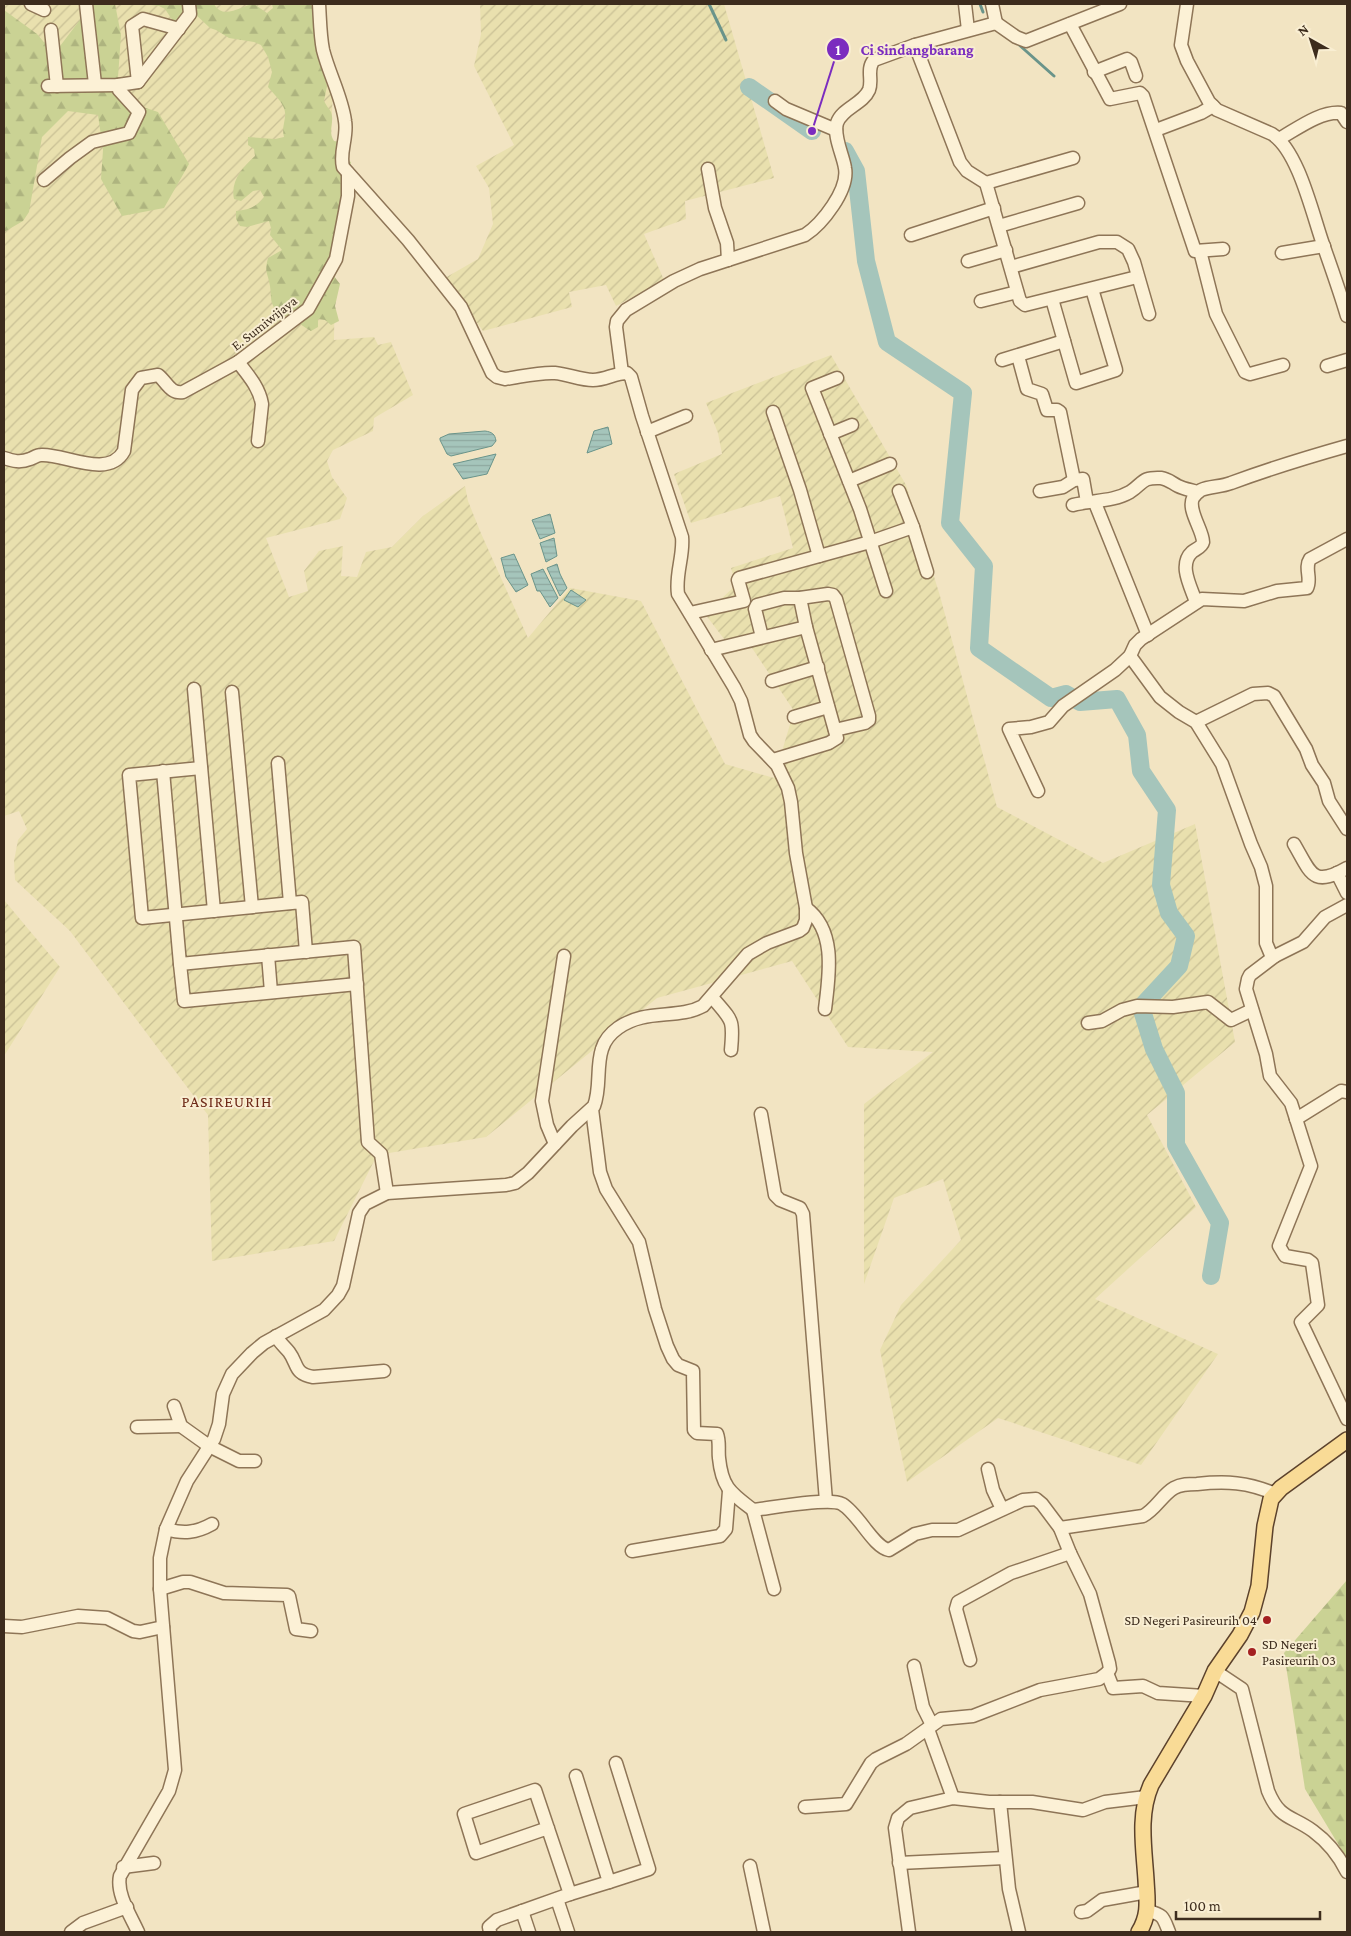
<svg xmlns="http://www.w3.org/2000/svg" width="1351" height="1936" font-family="'Crimson Pro',serif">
<defs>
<pattern id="farmland-furrows" width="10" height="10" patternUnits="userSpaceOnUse" patternTransform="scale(1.25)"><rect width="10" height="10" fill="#e9e0ae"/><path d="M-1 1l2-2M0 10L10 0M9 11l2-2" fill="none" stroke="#c9c095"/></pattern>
<pattern id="forest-firs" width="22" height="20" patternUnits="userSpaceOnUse" patternTransform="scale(1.25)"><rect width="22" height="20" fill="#cad294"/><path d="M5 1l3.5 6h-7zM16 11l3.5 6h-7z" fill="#aeb47f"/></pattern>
<pattern id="water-rules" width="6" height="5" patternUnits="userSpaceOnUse" patternTransform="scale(1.25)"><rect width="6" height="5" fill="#a5c5bb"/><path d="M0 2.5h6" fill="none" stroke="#8fa9a0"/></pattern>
</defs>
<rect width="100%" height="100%" fill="#f2e4c2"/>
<!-- farmland -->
<g fill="url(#farmland-furrows)">
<polygon points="4,4 321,4 323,45 333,85 331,144 346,150 346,189 335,273 334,340 374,337 378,345 391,342 413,395 374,418 373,431 333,450 327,461 332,477 347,498 340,519 266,538 289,597 308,591 304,571 319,551 343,546 341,576 357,577 366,552 392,547 423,516 465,486 468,501 480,531 528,638 570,588 641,601 725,764 774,778 794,711 752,648 734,652 705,614 736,585 731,568 793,548 780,496 691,523 674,474 722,454 718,433 706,403 831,355 906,485 940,596 997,807 1103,863 1195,824 1235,1042 1147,1115 1196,1207 1095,1299 1218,1354 1141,1465 998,1418 907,1482 880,1350 901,1305 961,1240 943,1179 894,1198 864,1284 864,1104 933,1052 848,1047 792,961 657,998 486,1137 377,1155 334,1241 212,1261 208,1115 70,931 15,880 14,861 18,840 27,829 19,811 4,816 4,207 8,212 23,189 42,104 97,95 108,103 128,148 133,200 171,183 174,141 145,134 100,93 104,5 63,73 4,15"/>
<polygon points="480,4 724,4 774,178 685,201 686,219 644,234 664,280 616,306 606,285 569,292 572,307 483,331 445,278 478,259 493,224 489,188 476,166 514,145 474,66 481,34"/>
<polygon points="4,900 60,967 4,1056"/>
</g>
<!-- forest -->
<g fill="url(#forest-firs)">
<polygon points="92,4 115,4 121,35 118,77 119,99 158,112 189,164 164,208 122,216 101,179 103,150 98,115 68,111 42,137 29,212 23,221 4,232 4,10 37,34 54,54"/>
<path d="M 143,4 L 214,4 C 223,21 242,5 254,4 L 267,13 L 273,8 L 272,4 L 317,4 L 318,53 L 327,86 L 324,101 C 326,105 329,109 331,112 C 335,123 327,130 334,141 L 340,142 L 342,158 L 351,162 L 330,271 L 340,284 L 335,306 L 339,321 L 331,325 L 325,320 L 318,319 L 318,327 L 311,331 C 299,325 294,315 279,315 C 269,301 272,301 270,286 C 268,273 264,273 268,258 L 282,250 L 270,235 L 271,228 L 269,221 L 247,227 L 240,226 L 236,219 L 236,211 C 248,210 257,207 264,197 L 260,190 L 253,191 L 241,201 L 234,199 C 230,181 243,167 255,156 L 254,149 L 248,145 L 248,137 L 275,139 L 284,137 C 282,129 284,125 285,117 C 287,105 275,96 268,87 L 272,72 L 268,57 L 261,45 L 254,42 L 229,38 L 216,30 L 210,28 L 193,12 L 181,19 L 173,21 L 165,9 L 159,6 Z"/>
<polygon points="1347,1580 1347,1859 1305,1789 1284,1653"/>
</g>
<!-- water -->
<g fill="url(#water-rules)" stroke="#6a948a">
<polygon points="608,427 612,444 587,453 594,431"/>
<path d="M 485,431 C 492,432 495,434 496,441 L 492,446 L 451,456 L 447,454 L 440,440 L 440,438 L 449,434 Z"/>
<polygon points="496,454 487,474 463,479 453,464"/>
<polygon points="550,514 555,533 540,539 532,520"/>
<polygon points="554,538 557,556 546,562 540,543"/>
<polygon points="514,554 528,585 516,592 506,577 501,558"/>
<polygon points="557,564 560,574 567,588 560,596 547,568"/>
<polygon points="543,569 558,598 550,607 540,591 537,591 531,574"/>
<polygon points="571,590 586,600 578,607 564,600"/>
</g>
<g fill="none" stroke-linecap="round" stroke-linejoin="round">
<!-- stream -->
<g stroke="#6a948a" stroke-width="3">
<polyline points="709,4 726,40"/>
<polyline points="980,4 983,12"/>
<polyline points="1017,43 1054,76"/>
</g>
<!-- river -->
<g stroke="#a5c5bb" stroke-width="18">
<polyline points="749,87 812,131"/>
<polyline points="845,151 856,171 866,261 887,342 963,393 950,523 984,566 979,648 1051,698 1066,694 1080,702 1117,699 1137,735 1141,771 1167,810 1161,885 1169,913 1186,936 1179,966 1141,1007 1154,1049 1176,1093 1176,1145 1220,1223 1211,1276"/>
</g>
<defs>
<g id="minor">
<polyline points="31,4 44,10"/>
<polyline points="86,4 95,84"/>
<polyline points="965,4 968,30"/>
<polyline points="992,4 996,23"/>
<path d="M 1187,4 L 1181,45 L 1187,61 L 1209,102 L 1217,110 L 1272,134 C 1299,151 1313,217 1324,247 C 1332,270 1340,292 1347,316"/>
<polyline points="1070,24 1110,99 1140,93 1143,96 1195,251 1223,249"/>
<polyline points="51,30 57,86"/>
<polyline points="915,45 960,162 967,171 986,183 1020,301 1025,305 1137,277"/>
<polyline points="1094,72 1127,59 1131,62 1136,76"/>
<polyline points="138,82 132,26 143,19 179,29"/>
<polyline points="48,86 118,85 138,82 190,14 189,4"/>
<polyline points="775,101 786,109 836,130"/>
<polyline points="1156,130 1201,113 1213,106"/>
<path d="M 1279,139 C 1297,129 1320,111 1341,113 L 1347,122"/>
<polyline points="708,169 715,208 727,243 728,260"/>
<polyline points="44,180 70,158 92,142 129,133 139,112 119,90 118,85"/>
<polyline points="986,183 1073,158"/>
<polyline points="999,226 1078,203"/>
<polyline points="911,235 994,208"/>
<polyline points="1200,251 1216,314 1245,372 1250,374 1283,365"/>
<polyline points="1282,253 1324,246"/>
<polyline points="968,261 1006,250"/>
<polyline points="1011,267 1099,242 1117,242 1128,249 1134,262 1149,314"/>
<polyline points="1052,299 1076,383 1116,370 1092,289"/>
<polyline points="981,301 1017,292"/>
<polyline points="1018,356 1027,389 1042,394 1047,410 1057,410 1060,412 1074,480"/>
<polyline points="1002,360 1064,341"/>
<path d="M 238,362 C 248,375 259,387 262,404 L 258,441"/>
<polyline points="1327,366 1347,360"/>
<path d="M 622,373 L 616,327 L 617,321 L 626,310 L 674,281 L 700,269 L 805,235 C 822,224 849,190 845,168 C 843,155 833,136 837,123 C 842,108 863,104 869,90 C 873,80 866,69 874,60 L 915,45 L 996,23 L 1016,37 L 1026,41 L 1120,4"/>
<polyline points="837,378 812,388 860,509 886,591"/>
<polyline points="773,412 800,490 819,556"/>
<polyline points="647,432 686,416"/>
<polyline points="830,434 852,425"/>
<path d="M 4,458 C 13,461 20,463 30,459 C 33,458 37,455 41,455 C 63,453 108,480 124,451 L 132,390 L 141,378 L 158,375 C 167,382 170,394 183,392 L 238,362 L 308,309 L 336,259 L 348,196 L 348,173"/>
<polyline points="849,481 890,464"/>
<polyline points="899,491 913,527 927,572"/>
<polyline points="1040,491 1063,487 1074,480 1083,479 1087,502"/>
<polyline points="1095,503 1148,635"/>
<path d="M 1073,505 C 1091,500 1113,502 1130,492 C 1144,483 1141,477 1161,478 C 1168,479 1172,483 1178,486 C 1184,489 1191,490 1197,492"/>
<path d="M 1347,539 L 1310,559 C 1304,568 1312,579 1307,588 L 1277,591 L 1244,601 L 1202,599 L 1141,639 L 1135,645 L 1130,656 L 1160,697 L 1179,712 L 1196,722 L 1222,764 L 1251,844 L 1261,867 L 1266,886 L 1266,943 L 1271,955 L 1275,956 L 1303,942 L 1325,917 L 1347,905"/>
<polyline points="800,598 806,627"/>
<path d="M 1196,602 C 1191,587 1178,565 1192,552 C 1196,549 1202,547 1203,542 C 1203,530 1187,510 1193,498 C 1195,495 1198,492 1201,490 C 1210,486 1221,487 1231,483 C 1269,469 1308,457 1347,446"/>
<polyline points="690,613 744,601 738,580 739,578 870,542 913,527"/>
<polyline points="762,637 755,609 757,605 784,598 800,598 828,594 833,595 836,599 869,716 869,720 865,723 835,730"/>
<polyline points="711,650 806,627 837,738 829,743 773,760"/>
<polyline points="772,681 818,667"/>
<polyline points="194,689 214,911"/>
<polyline points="232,692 252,907"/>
<polyline points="794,717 828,707"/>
<polyline points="1196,722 1253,694 1268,693 1274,696 1306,749 1312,765 1324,783 1329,801 1347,829"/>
<polyline points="278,763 290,903"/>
<polyline points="201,768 129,775 142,918 302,902 306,952"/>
<polyline points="163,771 180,964 354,947 368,1142 381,1154 387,1193"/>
<polyline points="1038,791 1009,729 1031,727 1049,722 1063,706 1115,670 1130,656"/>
<path d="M 1294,844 C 1311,873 1312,888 1347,868"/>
<polyline points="1337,873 1347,893"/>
<path d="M 806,908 C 837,931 829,976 825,1009"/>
<polyline points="268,955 271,992"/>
<polyline points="1275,956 1250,975 1248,979 1246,989 1266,1054 1270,1076 1291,1103 1310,1163 1311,1166 1279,1246 1285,1256 1308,1260 1312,1263 1318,1305 1301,1322 1347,1419"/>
<polyline points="180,964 184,1001 357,984"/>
<path d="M 712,997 C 732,1021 734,1018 731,1050"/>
<polyline points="1088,1023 1102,1021 1122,1010 1137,1006 1173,1007 1208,1002 1231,1020 1252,1010"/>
<path d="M 592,1109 L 600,1172 L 606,1189 L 639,1242 L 655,1309 L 667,1346 L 673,1359 L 678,1365 L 693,1371 L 694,1430 L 697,1433 L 717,1434 C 720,1442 718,1450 719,1458 C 722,1488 731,1493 753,1510 C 771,1508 829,1497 842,1504 C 859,1514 873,1547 889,1550 L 915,1534 L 932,1530 L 958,1530 L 1023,1500 L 1036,1499 L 1042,1504 L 1060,1528 L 1070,1553 L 1090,1594 L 1109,1663 L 1110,1669 L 1107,1673 L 1099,1679 L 1040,1690 L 973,1716 L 941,1719 L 906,1744 L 876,1759 L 871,1763 L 846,1804 L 805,1807"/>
<polyline points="761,1114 775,1195 780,1200 800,1208 803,1214 826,1501"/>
<polyline points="1296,1119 1341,1091 1347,1092"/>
<polyline points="555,1144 547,1125 542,1101 564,956"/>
<path d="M 276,1336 C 279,1342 284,1346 289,1352 C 298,1364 294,1374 313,1377 L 384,1371"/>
<polyline points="174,1406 181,1426 209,1446 239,1461 255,1461"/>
<polyline points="137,1427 181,1426"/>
<polyline points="988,1469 993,1490 1002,1509"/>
<polyline points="753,1510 774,1589"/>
<path d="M 1060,1528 L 1143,1516 C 1156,1509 1162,1495 1174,1488 C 1181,1484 1189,1484 1197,1484 C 1226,1481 1248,1482 1275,1494"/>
<path d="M 166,1529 C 183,1534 196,1533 212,1524"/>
<polyline points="632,1551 720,1536 726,1529 729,1491"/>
<polyline points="160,1589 183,1582 190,1582 224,1593 287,1595 289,1596 296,1629 311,1631"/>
<polyline points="4,1626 22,1627 78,1616 107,1618 133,1631 140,1632 163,1627"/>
<polyline points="970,1660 956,1609 958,1602 1011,1573 1070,1553"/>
<polyline points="914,1666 923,1707 932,1725"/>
<path d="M 1215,1671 L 1242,1689 L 1268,1791 C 1280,1820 1291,1815 1313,1831 C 1328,1842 1339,1856 1347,1872"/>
<polyline points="1107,1673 1113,1688 1143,1686 1158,1693 1204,1696"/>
<polyline points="928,1729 953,1798"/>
<polyline points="1000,1802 1009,1889 1019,1932"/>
<polyline points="899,1863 1005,1858"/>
<polyline points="750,1866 764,1932"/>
<polyline points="123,1867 154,1863"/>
<polyline points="609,1882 649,1869 616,1763"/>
<polyline points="570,1894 609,1882 576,1776"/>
<polyline points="557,1899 568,1932"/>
<polyline points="522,1911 529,1932"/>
<path d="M 1148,1911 C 1164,1915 1163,1917 1169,1932"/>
<polyline points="1081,1912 1087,1911 1102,1900 1147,1892"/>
<polyline points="71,1932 83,1923 127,1907"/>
<path d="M 138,1932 C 131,1916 116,1894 120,1876 L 169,1791 L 175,1770 L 160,1589 L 160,1558 L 166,1529 L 187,1481 L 214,1439 L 219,1424 L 223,1394 L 232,1374 L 252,1353 L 264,1343 L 324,1310 L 338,1295 L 343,1286 L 359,1213 L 365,1204 L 387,1193 L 506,1185 L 515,1183 L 528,1173 L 572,1126 L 594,1106 C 601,1088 596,1067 602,1049 C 605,1039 611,1033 618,1028 C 646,1008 677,1020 703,1006 L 748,954 L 767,943 L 799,931 L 803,928 L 806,920 L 806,908 L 796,853 L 791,802 L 788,788 L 777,765 L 754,741 L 750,735 L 741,701 L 734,687 L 678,594 C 675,574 684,556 682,537 L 642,416 L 631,377 L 627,373 C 615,373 605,380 593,380 C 581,380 567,374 555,373 C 539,372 520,377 505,379 L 497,377 L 492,373 L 461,307 L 408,240 L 343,167 C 339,152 348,137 345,121 C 342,97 329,74 323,50 C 320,35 320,19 319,4"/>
<polyline points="490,1932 489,1927 497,1920 570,1894 535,1790 464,1814 476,1853 548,1828"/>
<polyline points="909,1932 895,1828 898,1818 910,1808 953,1798 989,1802 1032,1802 1083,1810 1105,1802 1146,1797"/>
</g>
<path id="major" d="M 1139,1932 C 1150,1914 1147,1900 1146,1880 C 1144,1848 1138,1815 1151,1785 L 1204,1696 L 1215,1671 L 1240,1635 L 1252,1612 L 1259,1586 L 1265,1526 L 1271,1499 L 1281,1488 L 1347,1440"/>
</defs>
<!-- minor casing -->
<use href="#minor" stroke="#8e7557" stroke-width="15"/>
<!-- major casing -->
<use href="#major" stroke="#5c422c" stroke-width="18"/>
<!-- minor -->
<use href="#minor" stroke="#fcf1d6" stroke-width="12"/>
<!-- major -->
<use href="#major" stroke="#f9db96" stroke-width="15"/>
</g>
<!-- markers -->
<g fill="#a42121" stroke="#f9eed2" stroke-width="2">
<circle cx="1267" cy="1620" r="5"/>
<circle cx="1252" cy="1652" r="5"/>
</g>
<g text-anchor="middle" stroke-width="4" stroke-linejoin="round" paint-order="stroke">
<!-- street labels -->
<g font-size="14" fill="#3d2c1d" stroke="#f9eed2">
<text transform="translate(264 323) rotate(-38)" y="5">E. Sumiwijaya</text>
</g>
<!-- poi labels -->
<g font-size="14" fill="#3d2c1d" stroke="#f9eed2" text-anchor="end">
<text x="1257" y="1625">SD Negeri Pasireurih 04</text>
<text x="1262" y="1649" text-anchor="start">SD Negeri<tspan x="1262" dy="16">Pasireurih 03</tspan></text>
</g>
<!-- quarter labels -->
<g font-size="16" letter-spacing="1" fill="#6e2a18" stroke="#f9eed2">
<text x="227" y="1107">PASIREURIH</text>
</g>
</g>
<!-- callouts -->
<path fill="none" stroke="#7b2cbf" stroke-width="2" d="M812 131L838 49"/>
<g fill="#7b2cbf" stroke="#f9eed2" stroke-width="2">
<circle cx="812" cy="131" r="5"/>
<circle cx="838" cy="49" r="12"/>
</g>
<g font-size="15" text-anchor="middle" font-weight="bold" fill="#fff">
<text x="838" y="55">1</text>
</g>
<g font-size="15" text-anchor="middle" font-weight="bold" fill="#7b2cbf" stroke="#f9eed2" stroke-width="4" stroke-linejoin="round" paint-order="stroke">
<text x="917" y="55">Ci Sindangbarang</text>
</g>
<!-- border -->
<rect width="1351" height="1936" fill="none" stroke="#3d2c1d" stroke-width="10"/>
<!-- north arrow -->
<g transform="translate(1311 40) rotate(321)" stroke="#f9eed2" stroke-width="4" paint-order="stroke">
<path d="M0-4L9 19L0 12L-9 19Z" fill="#3d2c1d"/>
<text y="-8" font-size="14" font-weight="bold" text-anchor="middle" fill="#3d2c1d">N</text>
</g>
<!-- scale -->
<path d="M1176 1911v8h144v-8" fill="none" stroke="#3d2c1d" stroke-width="2.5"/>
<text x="1184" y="1911" font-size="15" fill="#3d2c1d" stroke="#f9eed2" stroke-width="4" paint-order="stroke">100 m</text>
</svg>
